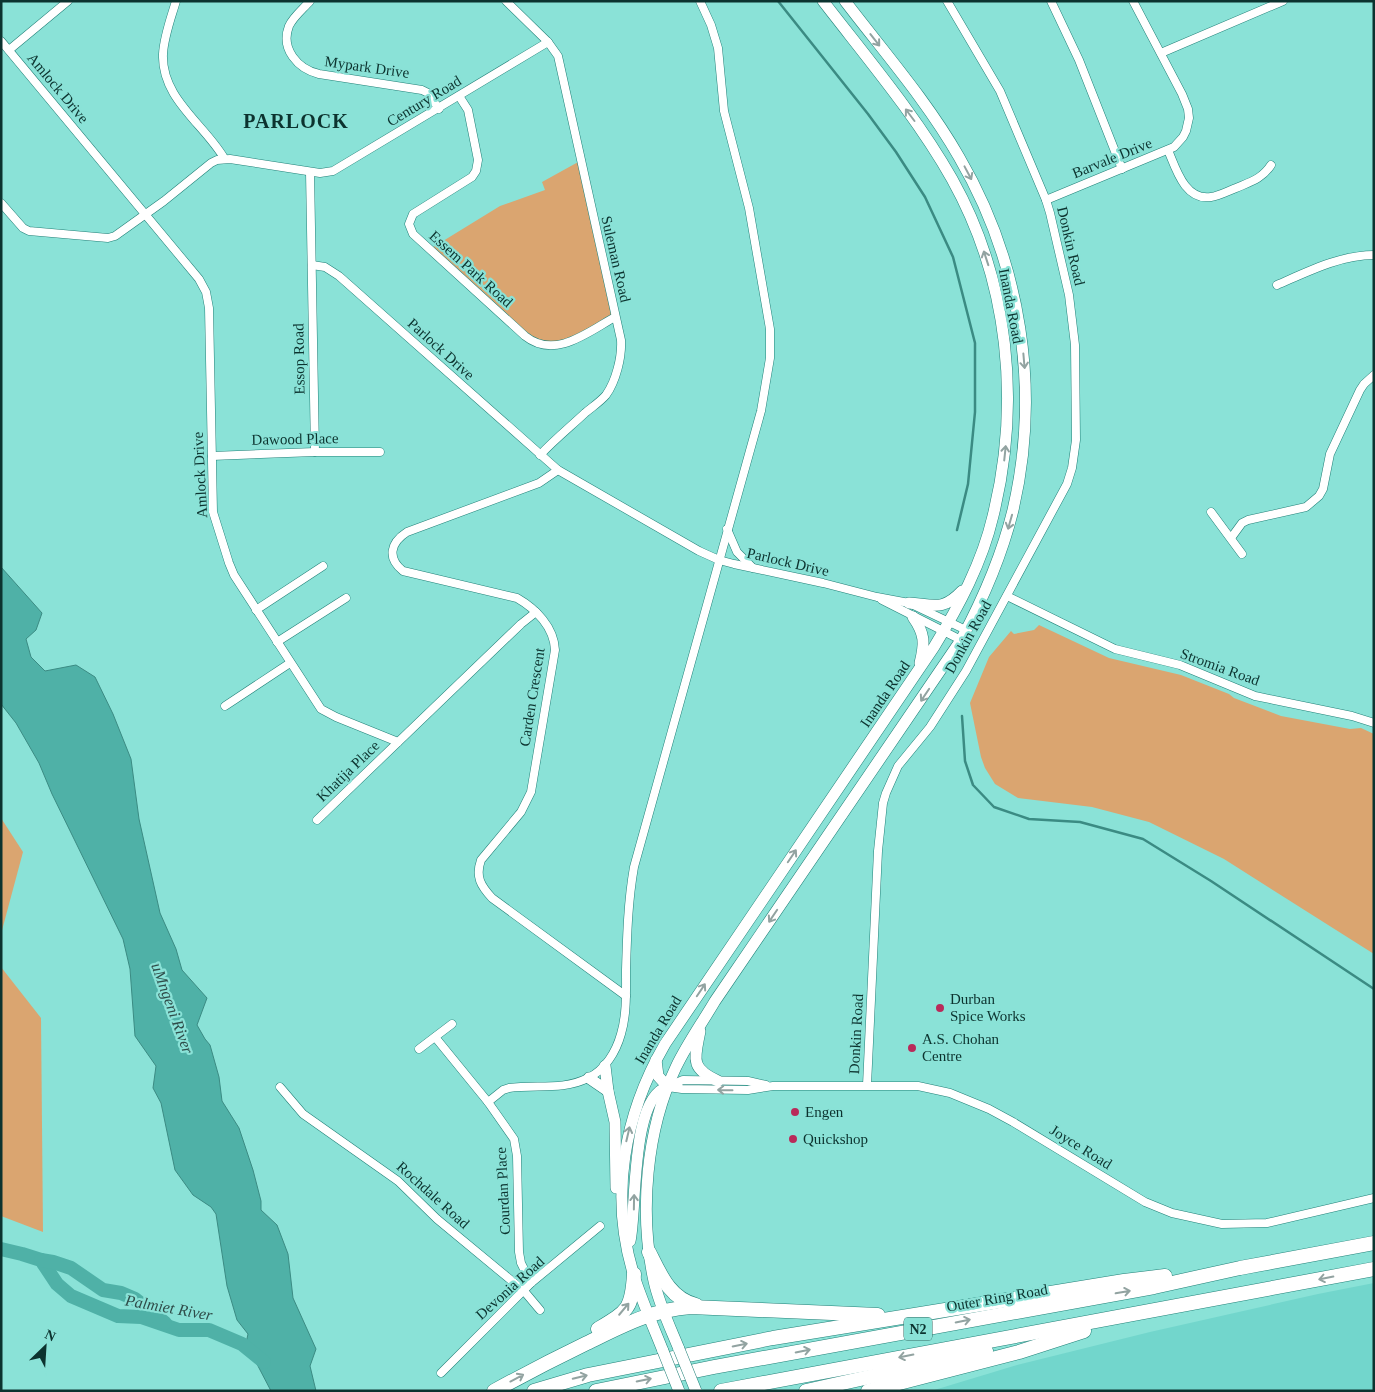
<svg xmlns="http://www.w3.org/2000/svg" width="1375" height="1392" font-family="Georgia,serif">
<rect width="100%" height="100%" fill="#8ae2d7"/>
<!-- built -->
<polygon fill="#72d6cc" points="1374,1283 1374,1391 931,1391 1017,1365 1150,1332 1318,1294"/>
<!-- green -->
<g fill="#daa570">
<polygon points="580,161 615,317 581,334 556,343 537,342 430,249 500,206 545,190 542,182"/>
<polygon points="1039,625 1109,658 1181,675 1229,694 1234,698 1281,716 1350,729 1361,728 1374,734 1374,954 1224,859 1149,822 1092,807 1018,798 995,784 985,768 981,757 970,703 989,657 1011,631 1014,634 1034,630"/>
<polygon points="1,818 23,852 1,934"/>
<polygon points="1,967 41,1018 43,1232 1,1216"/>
</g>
<!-- water -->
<polygon fill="#4fb1a7" stroke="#3b8b83" points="1,567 42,613 36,630 26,639 31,657 45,671 76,665 95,677 113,714 131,759 139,819 160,913 176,949 182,970 207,998 197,1025 205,1039 210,1045 219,1077 222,1101 239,1128 253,1170 261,1201 261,1210 277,1225 288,1254 293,1298 316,1349 310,1366 316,1391 271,1391 246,1343 248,1334 237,1320 227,1286 216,1214 211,1207 193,1195 175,1170 161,1103 153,1088 156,1066 135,1036 130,969 123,939 52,794 39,763 16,723 1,704"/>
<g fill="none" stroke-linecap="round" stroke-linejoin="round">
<!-- stream -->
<g stroke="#3b8b83" stroke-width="2.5">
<polyline points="778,1 868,114 896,152 925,197 953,257 975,343 975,412 968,484 957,530"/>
<polyline points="962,716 965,761 973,785 994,807 1029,819 1080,822 1143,839 1211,881 1374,989"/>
</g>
<!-- river -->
<g stroke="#4fb1a7" stroke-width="14">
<polyline points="1,1249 22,1254 41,1260 57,1284 71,1296 118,1316 141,1317 179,1330 209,1330 242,1344 264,1362"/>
<polyline points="41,1260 53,1262 71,1268 103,1290 121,1293 135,1299 165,1323"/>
</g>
<defs>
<g id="street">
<path d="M 176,1 C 171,18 164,36 163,54 C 161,98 204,124 224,158"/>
<path d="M 310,1 C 303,9 293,17 289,26 C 280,49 298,69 319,74 L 422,90 L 428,93 L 439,109"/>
<path d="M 506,1 L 548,42 L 558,56 L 621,340 C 622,357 616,381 606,395 C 600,402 592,407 585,413 C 570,427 554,440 540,455"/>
<polyline points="1051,1 1079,60 1122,169"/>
<polyline points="1,41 199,279 206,292 209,308 213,512 229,563 234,575 321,709 336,717 398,742"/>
<polyline points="9,50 68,1"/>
<polyline points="1161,53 1283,1"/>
<path d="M 459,96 L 468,110 L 478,160 L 476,171 L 472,177 L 413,214 L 409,224 L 413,234 L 525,336 C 555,360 588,332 615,317"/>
<path d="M 1168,150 C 1176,169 1185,201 1211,197 C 1219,196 1228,191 1236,188 C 1250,182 1262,179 1271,165"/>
<polyline points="310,172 315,452"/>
<polyline points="1046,200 1174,147 1183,137 1186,131 1189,118 1188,109 1182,94 1133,1"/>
<polyline points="1,203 23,228 29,231 108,238 115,236 164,201 211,163 217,160 230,159 320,173 333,171 548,42"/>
<polyline points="312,265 325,267 339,276 558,470 699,551 719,560 734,564 823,583 877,597 909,603 966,630"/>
<path d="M 1277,285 C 1307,272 1340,255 1374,255"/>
<polyline points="212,456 315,452 380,452"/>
<path d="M 558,470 L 539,483 L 407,532 C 390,543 387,558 403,571 L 517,598 C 536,609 554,627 555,650 L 531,792 L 521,812 L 481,860 C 475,877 481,886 492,898 L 626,996"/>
<polyline points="1211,512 1242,554"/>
<polyline points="727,529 737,552 753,568"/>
<polyline points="1231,538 1242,523 1248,520 1306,507 1319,496 1323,489 1330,454 1360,390 1364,384 1374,375"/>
<polyline points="1007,596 1115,649 1180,665 1255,696 1352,716 1374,723"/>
<polyline points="882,600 961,640"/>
<polyline points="256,610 323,566"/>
<polyline points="277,642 346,598"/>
<polyline points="225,706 290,663"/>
<polyline points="317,820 521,624 536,612"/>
<polyline points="435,1037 488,1102 514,1139 517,1156 519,1252 521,1263 531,1283"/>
<polyline points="419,1049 452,1024"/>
<polyline points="867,1085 878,851 883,803 886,793 898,766 930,727 966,671 1067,484 1072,468 1076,440 1075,345 1069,295 1050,213 1046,200 1000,91 947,1"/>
<polyline points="669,1086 683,1080 748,1081 766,1085"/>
<polyline points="280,1087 303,1114 398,1181 437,1219 524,1291 540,1310"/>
<polyline points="668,1087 682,1089 748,1090 773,1086 918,1086 950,1093 989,1109 1013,1122 1145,1202 1172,1213 1222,1224 1267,1223 1374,1198"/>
<path d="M 488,1102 L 503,1090 L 509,1088 C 536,1084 562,1091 588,1078 C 605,1070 616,1052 621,1034 C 627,1014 626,991 626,970 C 627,935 628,901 634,867 L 761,411 L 770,358 L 770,329 L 749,208 L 724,111 L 718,48 L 711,25 L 700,1"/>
<polyline points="441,1373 531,1283 600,1226"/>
</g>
<g id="secondary">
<path d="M 909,603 C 935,605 943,611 962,591"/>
<path d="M 913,617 C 925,634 925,643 920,663"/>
<path d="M 700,1031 C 695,1058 689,1068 718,1081"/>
<polyline points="656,1060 658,1076 668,1087"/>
<polyline points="605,1066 608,1091 615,1122 616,1188"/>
<polyline points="589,1078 608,1091"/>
<path d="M 630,1241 C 637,1210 630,1096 668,1087"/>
<path d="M 679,1349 C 670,1327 659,1304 654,1281 C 639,1213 646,1130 676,1067 C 687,1044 702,1023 715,1001 L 961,640 C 983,599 1002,555 1013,510 C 1041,390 1021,263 959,157 C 927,101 884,52 845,1"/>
<path d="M 663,1351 C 653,1326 642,1301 634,1276 C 609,1196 624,1115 665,1044 L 934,647 C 959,606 982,563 993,516 C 1021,403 1009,281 952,179 C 917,117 867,58 823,1"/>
</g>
<g id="highway">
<path d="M 649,1252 C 660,1274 670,1299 696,1305"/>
<path d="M 598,1329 C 628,1311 632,1309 634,1274"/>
<path d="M 494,1391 C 525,1374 556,1358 587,1343 C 622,1326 651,1310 691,1307 L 878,1315"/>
<polyline points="534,1391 588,1375 773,1338 1124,1281 1165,1276"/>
<polyline points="596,1391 714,1367 1154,1287 1240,1268 1374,1243"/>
<polyline points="721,1391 1374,1269"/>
<polyline points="806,1391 986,1351"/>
<polyline points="868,1391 1019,1352 1084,1331"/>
</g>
</defs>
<!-- street casing -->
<use href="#street" stroke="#218178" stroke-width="9"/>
<!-- secondary casing -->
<use href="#secondary" stroke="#218178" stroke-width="12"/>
<!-- highway casing -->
<use href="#highway" stroke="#218178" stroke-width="15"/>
<!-- street -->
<use href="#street" stroke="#fff" stroke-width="8"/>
<!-- secondary -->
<use href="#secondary" stroke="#fff" stroke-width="11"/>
<!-- highway -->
<use href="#highway" stroke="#fff" stroke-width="14"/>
<defs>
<g id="secondary-bridge">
<polyline points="679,1349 696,1391"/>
<polyline points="663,1351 679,1391"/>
</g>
</defs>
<!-- secondary-bridge casing -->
<use href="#secondary-bridge" stroke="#218178" stroke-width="12" stroke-linecap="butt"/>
<!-- secondary-bridge -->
<use href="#secondary-bridge" stroke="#fff" stroke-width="11"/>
</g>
<!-- one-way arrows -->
<defs><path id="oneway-shaft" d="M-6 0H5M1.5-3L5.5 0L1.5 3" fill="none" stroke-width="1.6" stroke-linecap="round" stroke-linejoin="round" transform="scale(1.25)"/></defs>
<g stroke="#92a3a1">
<use href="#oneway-shaft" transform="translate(875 40) rotate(52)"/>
<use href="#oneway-shaft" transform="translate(910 115) rotate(-127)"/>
<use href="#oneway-shaft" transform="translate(968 173) rotate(62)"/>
<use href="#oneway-shaft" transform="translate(986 258) rotate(-108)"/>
<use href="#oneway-shaft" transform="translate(1024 361) rotate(85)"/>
<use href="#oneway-shaft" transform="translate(1005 453) rotate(-84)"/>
<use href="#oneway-shaft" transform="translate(1010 522) rotate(106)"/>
<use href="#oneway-shaft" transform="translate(925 695) rotate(124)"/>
<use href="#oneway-shaft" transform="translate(792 856) rotate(-56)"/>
<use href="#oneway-shaft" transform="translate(773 916) rotate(124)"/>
<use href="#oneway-shaft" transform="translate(701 990) rotate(-56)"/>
<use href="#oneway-shaft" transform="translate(725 1090) rotate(-179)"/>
<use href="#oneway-shaft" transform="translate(628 1134) rotate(-77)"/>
<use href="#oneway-shaft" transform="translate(634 1202) rotate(-89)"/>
<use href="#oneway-shaft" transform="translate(1326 1278) rotate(169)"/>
<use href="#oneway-shaft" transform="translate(1123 1292) rotate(-10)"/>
<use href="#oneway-shaft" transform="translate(624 1309) rotate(-50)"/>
<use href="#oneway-shaft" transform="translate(963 1321) rotate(-11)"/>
<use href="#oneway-shaft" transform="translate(740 1345) rotate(-11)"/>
<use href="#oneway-shaft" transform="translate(803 1351) rotate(-11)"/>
<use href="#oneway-shaft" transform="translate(906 1356) rotate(169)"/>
<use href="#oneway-shaft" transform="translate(580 1377) rotate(-14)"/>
<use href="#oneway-shaft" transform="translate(517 1378) rotate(-28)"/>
<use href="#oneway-shaft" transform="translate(644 1380) rotate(-11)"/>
</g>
<!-- markers -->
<g fill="#b92a5a" stroke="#8ae2d7" stroke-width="2">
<circle cx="940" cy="1008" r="5"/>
<circle cx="912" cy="1048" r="5"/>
<circle cx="795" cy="1112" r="5"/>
<circle cx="793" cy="1139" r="5"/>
</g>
<g text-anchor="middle" stroke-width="4.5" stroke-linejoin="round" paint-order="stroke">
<!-- shield labels -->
<rect fill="#8ae2d7" stroke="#326861" stroke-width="1" x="904" y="1317.5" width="28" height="23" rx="4"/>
<g font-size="14" font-weight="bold" fill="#0c332f">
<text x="918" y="1334">N2</text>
</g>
<!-- street labels -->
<g font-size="15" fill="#0c332f" stroke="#8ae2d7">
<text transform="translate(367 67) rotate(8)" y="5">Mypark Drive</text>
<text transform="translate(58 88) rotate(50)" y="5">Amlock Drive</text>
<text transform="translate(424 101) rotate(-31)" y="5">Century Road</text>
<text transform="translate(1112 158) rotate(-22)" y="5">Barvale Drive</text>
<text transform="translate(1071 246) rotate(77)" y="5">Donkin Road</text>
<text transform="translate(616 259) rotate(77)" y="5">Suleman Road</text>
<text transform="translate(471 269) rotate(42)" y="5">Essem Park Road</text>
<text transform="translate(1011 306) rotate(79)" y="5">Inanda Road</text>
<text transform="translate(441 349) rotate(42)" y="5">Parlock Drive</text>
<text transform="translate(299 359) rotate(-91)" y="5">Essop Road</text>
<text transform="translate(295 439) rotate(-1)" y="5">Dawood Place</text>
<text transform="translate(200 475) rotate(-93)" y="5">Amlock Drive</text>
<text transform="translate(788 562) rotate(13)" y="5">Parlock Drive</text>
<text transform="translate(968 637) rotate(-61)" y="5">Donkin Road</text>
<text transform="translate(1220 667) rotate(20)" y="5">Stromia Road</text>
<text transform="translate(885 694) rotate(-56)" y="5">Inanda Road</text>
<text transform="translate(532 697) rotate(-81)" y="5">Carden Crescent</text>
<text transform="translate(348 771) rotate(-44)" y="5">Khatija Place</text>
<text transform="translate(658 1030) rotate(-59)" y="5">Inanda Road</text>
<text transform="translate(856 1034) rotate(-87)" y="5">Donkin Road</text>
<text transform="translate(1081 1147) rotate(32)" y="5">Joyce Road</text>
<text transform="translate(503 1191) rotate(-93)" y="5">Courdan Place</text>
<text transform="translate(433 1195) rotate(42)" y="5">Rochdale Road</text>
<text transform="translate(510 1288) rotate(-42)" y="5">Devonia Road</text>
<text transform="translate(997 1298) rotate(-10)" y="5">Outer Ring Road</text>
</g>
<!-- poi labels -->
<g font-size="15" fill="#0c332f" stroke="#8ae2d7" text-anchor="start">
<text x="950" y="1004">Durban<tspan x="950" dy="17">Spice Works</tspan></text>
<text x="922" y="1044">A.S. Chohan<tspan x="922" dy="17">Centre</tspan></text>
<text x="805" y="1117">Engen</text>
<text x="803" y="1144">Quickshop</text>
</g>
<!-- water labels -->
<g font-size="16" font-style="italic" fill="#2f4d4a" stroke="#8ae2d7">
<text transform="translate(173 1008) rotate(70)" y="6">uMngeni River</text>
<text transform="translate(169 1307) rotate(10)" y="6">Palmiet River</text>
</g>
<!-- district labels -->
<g font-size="20" font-weight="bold" letter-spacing="1" fill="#0c332f" stroke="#8ae2d7">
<text x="296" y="128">PARLOCK</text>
</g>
</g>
<!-- border -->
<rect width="1375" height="1392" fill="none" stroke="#0c332f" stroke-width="5"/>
<!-- north arrow -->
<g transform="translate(45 1347) rotate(25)" stroke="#8ae2d7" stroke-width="4" paint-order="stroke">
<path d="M0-4L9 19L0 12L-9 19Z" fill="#0c332f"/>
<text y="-8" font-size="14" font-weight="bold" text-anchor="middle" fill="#0c332f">N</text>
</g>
</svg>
